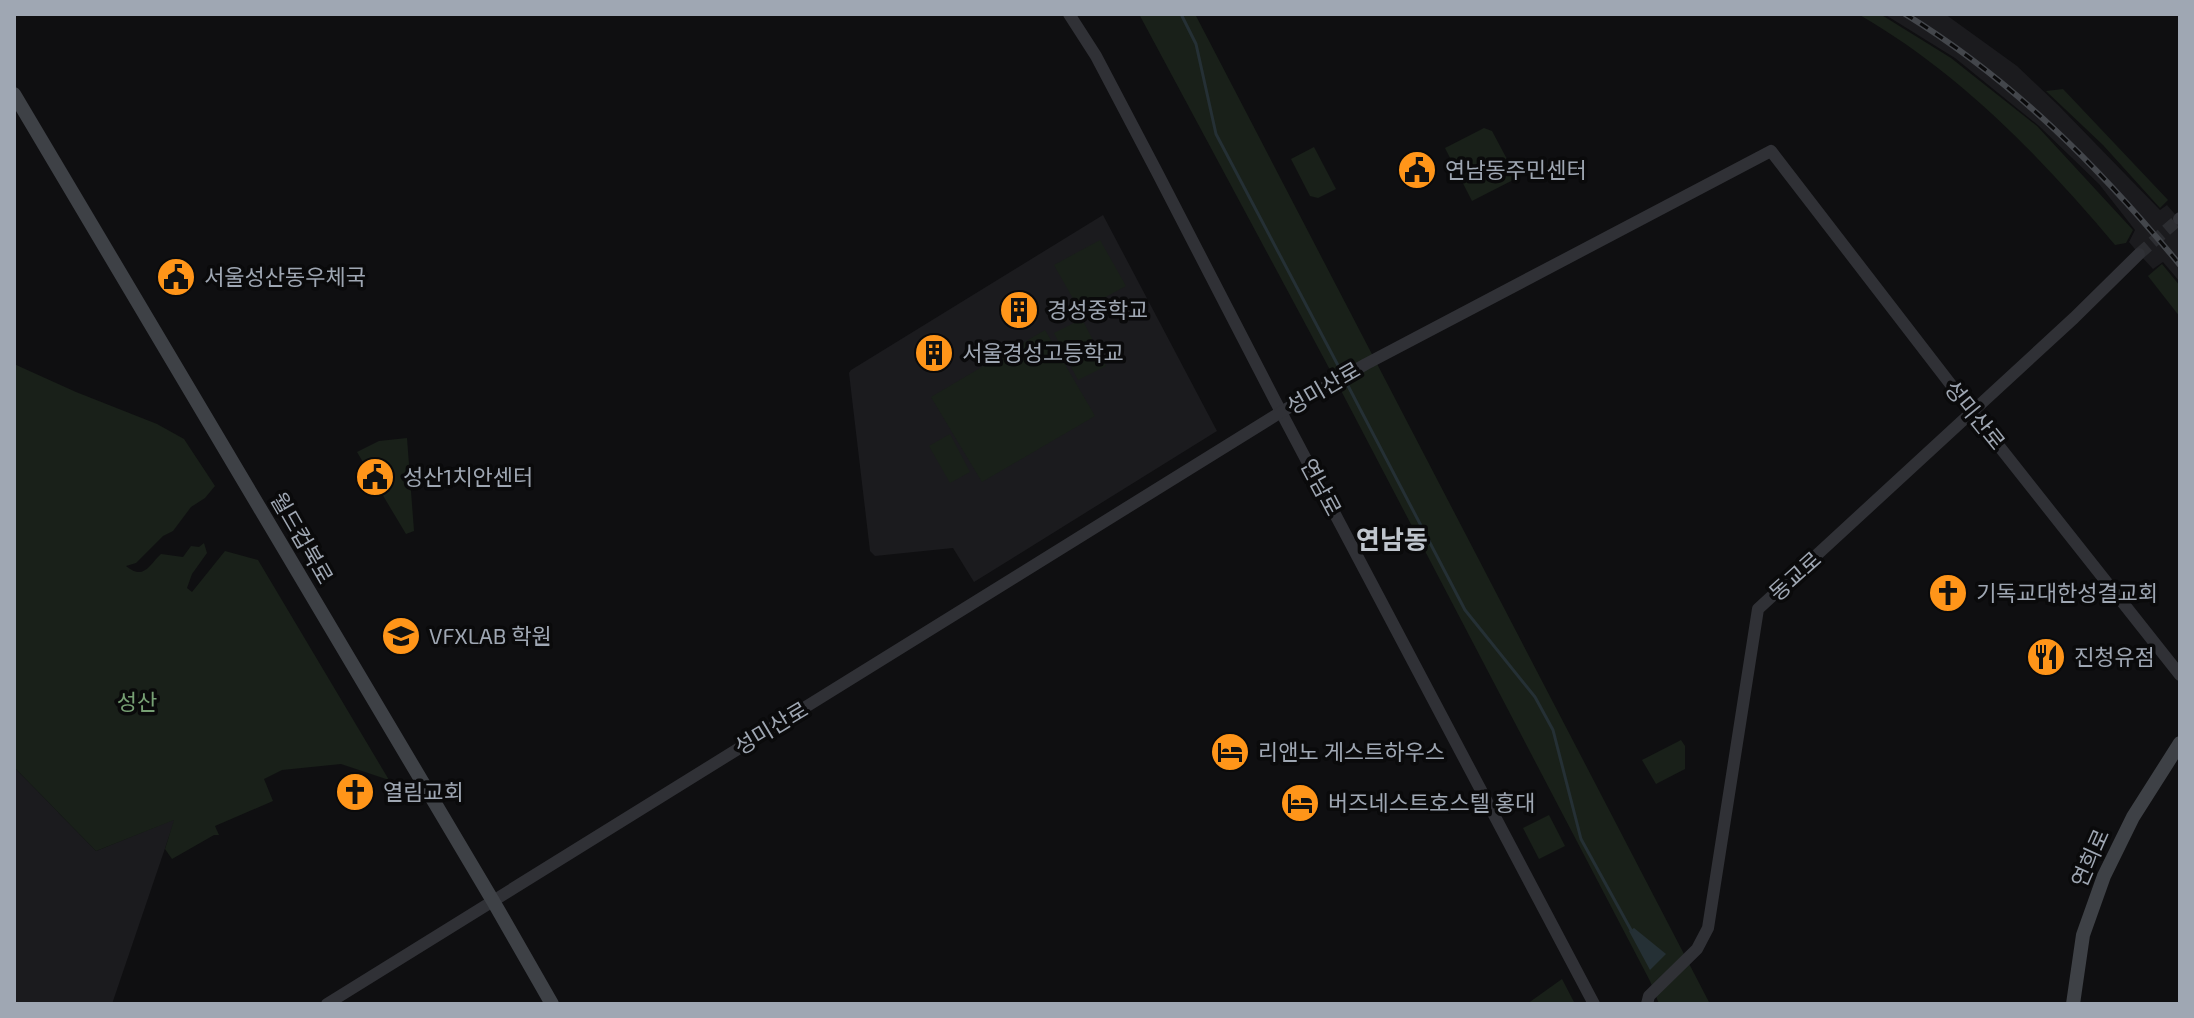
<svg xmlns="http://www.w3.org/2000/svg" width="2194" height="1018" font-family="'Exo 2','Noto Sans KR',sans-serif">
<rect width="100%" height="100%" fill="#0f0f11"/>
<!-- built -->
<g fill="#1b1b1e">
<polygon points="1884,14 1945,14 2017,66 2059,106 2160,210 2167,205 2180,220 2180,282 2163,262 2153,269 2139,254 2129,242 2135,230 2099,184 2039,126 1955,58"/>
<polygon points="1103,215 1217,431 974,582 953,548 875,556 870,551 849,373 851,370"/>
<polygon points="14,767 96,851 175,819 112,1004 14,1004"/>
</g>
<!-- green -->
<g fill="#192019">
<polygon points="1139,14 1195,14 1710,1004 1659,1004 1650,981 1336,381"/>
<path d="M 1858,14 L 1880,14 L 1951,58 L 2037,126 L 2133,230 L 2126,243 L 2115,245 C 2040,156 1959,72 1858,14 Z"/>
<polygon points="2063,89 2168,200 2160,208 2103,145 2046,91"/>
<polygon points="1484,128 1492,131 1517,178 1472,201 1445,148"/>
<polygon points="1314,147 1336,189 1318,198 1310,196 1291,159"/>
<polygon points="1100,240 1126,286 1080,311 1054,265"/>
<polygon points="2162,264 2180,286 2180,317 2148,276"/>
<polygon points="1082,319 1106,366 1078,380 1054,333"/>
<polygon points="1045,330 1095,416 982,482 931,397"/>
<path d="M 14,364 L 76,392 L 157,424 L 184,439 L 215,486 L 205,498 L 191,507 L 173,531 L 163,536 L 136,563 L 126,566 C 144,581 149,565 161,554 L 183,557 L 191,546 L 199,547 L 204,543 L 207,553 L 192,574 L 187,588 L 192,592 L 225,551 L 258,560 L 389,780 L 341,764 L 282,770 L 264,779 L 273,801 L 215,826 L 219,835 L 214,835 L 172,859 L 165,849 L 174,820 L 96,851 L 14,767 Z"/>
<polygon points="950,434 970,472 950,483 929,446"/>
<polygon points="407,438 414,531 406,534 357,452 379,441"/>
<polygon points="1681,740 1685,746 1685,769 1656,784 1642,760"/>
<polygon points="1549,815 1565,846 1539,859 1523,828"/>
<polygon points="1562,979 1575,1004 1527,1004"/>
</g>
<!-- water -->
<polygon fill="#253035" points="1634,928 1666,954 1650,970 1629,931"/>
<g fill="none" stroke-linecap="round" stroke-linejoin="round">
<!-- stream -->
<g stroke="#253035" stroke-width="3">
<polyline points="1181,14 1196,44 1216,134 1342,373"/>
<polyline points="1345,380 1465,610 1535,697 1553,730 1581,839 1631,930"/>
</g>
<!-- tertiary-tunnel -->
<polyline stroke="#2c2d31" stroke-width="12" stroke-dasharray="12 6" stroke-linecap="butt" points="2139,254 2179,219"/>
<!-- tertiary -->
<g stroke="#303136" stroke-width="12">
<polyline points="1069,14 1096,56 1158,174 1281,412 1594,1004"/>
<polyline points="2179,219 2180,218"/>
<polyline points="327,1004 1281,412 1366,364 1771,151 1972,412 2180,675"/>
<polyline points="1647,1004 1649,996 1697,949 1708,928 1758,609 2074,318 2139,254"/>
</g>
<!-- secondary -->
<g stroke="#3e4146" stroke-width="14">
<polyline points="14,94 493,901 552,1004"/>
<polyline points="2073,1004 2083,935 2104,876 2133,817 2180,743"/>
</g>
<defs>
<path id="rail" d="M 1905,14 C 2013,80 2100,168 2180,265"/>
</defs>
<!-- rail casing -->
<use href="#rail" stroke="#43464b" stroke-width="6"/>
<!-- rail -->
<use href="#rail" stroke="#0a0a0b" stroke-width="3" stroke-dasharray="9" stroke-linecap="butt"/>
</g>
<!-- icons -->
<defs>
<symbol id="civic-disc" viewBox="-11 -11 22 22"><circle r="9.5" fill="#ff9519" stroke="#0a0a0b"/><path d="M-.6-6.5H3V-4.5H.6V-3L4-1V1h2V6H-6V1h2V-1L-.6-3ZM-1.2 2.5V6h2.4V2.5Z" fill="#111"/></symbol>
<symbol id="building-disc" viewBox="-11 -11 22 22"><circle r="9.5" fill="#ff9519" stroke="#0a0a0b"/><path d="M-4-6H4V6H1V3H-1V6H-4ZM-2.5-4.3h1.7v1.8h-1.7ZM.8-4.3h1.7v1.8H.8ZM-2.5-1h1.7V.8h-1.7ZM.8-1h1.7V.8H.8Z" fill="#111"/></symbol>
<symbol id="church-disc" viewBox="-11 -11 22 22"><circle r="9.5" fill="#ff9519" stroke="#0a0a0b"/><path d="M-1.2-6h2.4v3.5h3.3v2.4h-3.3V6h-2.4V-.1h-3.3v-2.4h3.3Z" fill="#111"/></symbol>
<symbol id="school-disc" viewBox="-11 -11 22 22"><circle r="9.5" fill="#ff9519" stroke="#0a0a0b"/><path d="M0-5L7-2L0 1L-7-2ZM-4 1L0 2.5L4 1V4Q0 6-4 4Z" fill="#111"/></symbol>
<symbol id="restaurant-disc" viewBox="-11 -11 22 22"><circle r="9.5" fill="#ff9519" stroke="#0a0a0b"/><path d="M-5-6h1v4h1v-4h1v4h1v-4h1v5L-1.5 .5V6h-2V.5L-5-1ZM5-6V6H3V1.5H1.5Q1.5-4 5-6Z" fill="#111"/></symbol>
<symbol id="hotel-disc" viewBox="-11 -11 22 22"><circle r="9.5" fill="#ff9519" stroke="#0a0a0b"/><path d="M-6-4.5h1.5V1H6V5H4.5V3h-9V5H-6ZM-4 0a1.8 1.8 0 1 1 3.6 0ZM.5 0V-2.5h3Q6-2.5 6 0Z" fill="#111"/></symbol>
</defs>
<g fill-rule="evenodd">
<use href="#civic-disc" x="1395" y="148" width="44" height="44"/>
<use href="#civic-disc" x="154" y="255" width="44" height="44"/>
<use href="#building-disc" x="997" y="288" width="44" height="44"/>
<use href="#building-disc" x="912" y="331" width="44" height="44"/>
<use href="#civic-disc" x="353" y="455" width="44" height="44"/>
<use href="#church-disc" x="1926" y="571" width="44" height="44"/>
<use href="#school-disc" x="379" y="614" width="44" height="44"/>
<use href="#restaurant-disc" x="2024" y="635" width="44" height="44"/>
<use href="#hotel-disc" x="1208" y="730" width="44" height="44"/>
<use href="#church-disc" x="333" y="770" width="44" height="44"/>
<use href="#hotel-disc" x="1278" y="781" width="44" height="44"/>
</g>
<g text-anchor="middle" stroke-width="7" stroke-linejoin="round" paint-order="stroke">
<!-- poi labels -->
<g font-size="22" fill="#9fa7b3" stroke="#0a0a0b" text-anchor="start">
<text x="1445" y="178">연남동주민센터</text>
<text x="204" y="285">서울성산동우체국</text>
<text x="1047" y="318">경성중학교</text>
<text x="962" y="361">서울경성고등학교</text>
<text x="403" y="485">성산1치안센터</text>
<text x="1976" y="601">기독교대한성결교회</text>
<text x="429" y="644">VFXLAB 학원</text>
<text x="2074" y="665">진청유점</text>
<text x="1258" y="760">리앤노 게스트하우스</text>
<text x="383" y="800">열림교회</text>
<text x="1328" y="811">버즈네스트호스텔 홍대</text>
</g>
<!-- street labels -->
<g font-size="22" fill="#9fa7b3" stroke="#0a0a0b">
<text transform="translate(1323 388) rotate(-30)" y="8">성미산로</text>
<text transform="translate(1975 415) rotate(51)" y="8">성미산로</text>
<text transform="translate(1321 487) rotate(62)" y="8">연남로</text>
<text transform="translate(302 538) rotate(60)" y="8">월드컵북로</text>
<text transform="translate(1795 576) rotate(-42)" y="8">동교로</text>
<text transform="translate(771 728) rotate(-31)" y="8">성미산로</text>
<text transform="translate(2090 858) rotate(-66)" y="8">연희로</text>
</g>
<!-- park labels -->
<g font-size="22" fill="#77a074" stroke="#0a0a0b">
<text x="137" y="710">성산</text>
</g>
<!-- quarter labels -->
<g font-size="26" font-weight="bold" fill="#c0c6ce" stroke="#0a0a0b">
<text x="1392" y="549">연남동</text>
</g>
</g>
<!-- border -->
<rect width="2194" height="1018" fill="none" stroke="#9fa7b3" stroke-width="32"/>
</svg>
